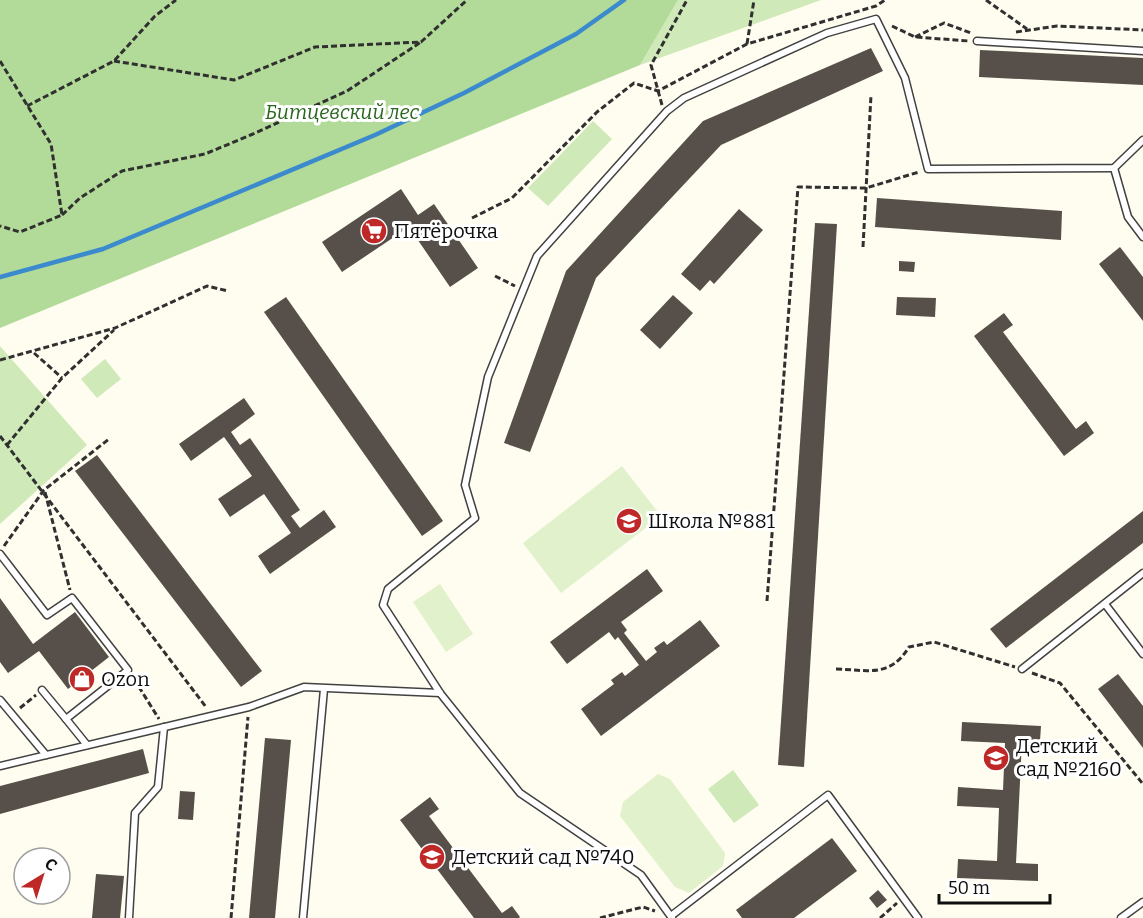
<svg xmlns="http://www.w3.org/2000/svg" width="1143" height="918" font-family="Bitter,serif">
<rect width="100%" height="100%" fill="#fffdef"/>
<!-- green -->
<g fill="#cfe9b9">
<polygon points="678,0 821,0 640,65"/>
<polygon points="593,121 612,139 548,206 528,188"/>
<polygon points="0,346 87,445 0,524"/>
<polygon points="105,359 121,379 97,398 81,379"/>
<polygon points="733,770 759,805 734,823 708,789"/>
</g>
<!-- forest -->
<polygon fill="#b2da98" points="0,0 678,0 640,65 0,328"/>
<!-- pitch -->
<g fill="#e1f1cb">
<polygon points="622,466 661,516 561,593 523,543"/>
<polygon points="440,584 473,634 446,652 413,602"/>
<polygon points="658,774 670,779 725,853 723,866 689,893 675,887 620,816 623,802"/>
</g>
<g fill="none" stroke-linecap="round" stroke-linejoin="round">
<!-- stream -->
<polyline stroke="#3b8acd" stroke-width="4.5" points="0,277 103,249 375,135 464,93 576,34 624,0"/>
</g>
<!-- building -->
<g fill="#57504a">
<polygon points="871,48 883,71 721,145 596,278 530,452 504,443 566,271 703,121"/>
<polygon points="980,50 1143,58 1143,85 979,77"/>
<polygon points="401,189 418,215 434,204 478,268 450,287 409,227 342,272 322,242"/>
<polygon points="877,198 1062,211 1061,240 875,227"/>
<polygon points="739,209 763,230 714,284 710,280 700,291 681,274"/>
<polygon points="815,223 837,224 804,767 778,765"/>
<polygon points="1120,247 1143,277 1143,321 1099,264"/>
<polygon points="899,261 915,262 914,272 899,271"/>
<polygon points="673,295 693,313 660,349 640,330"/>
<polygon points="286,297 443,521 422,536 264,312"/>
<polygon points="897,297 936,298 935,317 896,315"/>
<polygon points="1004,313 1013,325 1003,332 1076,429 1086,421 1094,433 1064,456 974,336"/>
<polygon points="244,398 255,414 231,432 240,445 250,438 300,510 291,516 300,528 324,510 336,527 270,574 258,556 291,533 264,494 230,517 218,499 252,476 224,437 191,461 179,444"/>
<polygon points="97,455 262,671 241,687 75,471"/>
<polygon points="1143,511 1143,543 1006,648 990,629"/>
<polygon points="647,569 663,591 621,622 627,630 624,633 646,661 657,652 654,648 664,641 667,645 700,620 720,646 601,736 581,709 614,684 611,680 622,672 625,676 639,665 618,637 615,640 609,632 567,664 550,642"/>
<polygon points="0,598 33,644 75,612 109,657 68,689 39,651 8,673 0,662"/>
<polygon points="1118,674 1143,706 1143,748 1098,689"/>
<polygon points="962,722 1041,726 1040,741 1022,741 1016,863 1038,864 1038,881 957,878 958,859 997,861 999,808 957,806 958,787 1003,790 1005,743 961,741"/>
<polygon points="265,738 291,740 275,918 249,918"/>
<polygon points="143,749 149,773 0,814 0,786"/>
<polygon points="180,791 195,792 193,820 178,819"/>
<polygon points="430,797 439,809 429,816 502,913 512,906 520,917 519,918 474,918 400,820"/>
<polygon points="832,838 857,871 794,918 742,918 736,910"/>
<polygon points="96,874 124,876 120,918 92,918"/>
<polygon points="878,890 887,900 877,908 869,898"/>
</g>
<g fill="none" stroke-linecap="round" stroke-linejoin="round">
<defs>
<g id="service">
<polyline points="977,41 1143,51"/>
<polyline points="1114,168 1128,217 1143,237"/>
<polyline points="0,554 47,615 72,598 128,670 66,719 42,690"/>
<polyline points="1105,604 1143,654"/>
<polyline points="1022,669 1143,573"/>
<polyline points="0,700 46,755"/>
<polyline points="66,719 87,745"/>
<polyline points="0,766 249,707 304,687 440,693"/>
<polyline points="671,916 828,795 918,918"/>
<polyline points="129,918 135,813 158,787 164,727"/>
<polyline points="303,918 324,689"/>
<polyline points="672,918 641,875 520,793 440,693 383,605 388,589 475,518 465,485 488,377 537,256 667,111 684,98 827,33 876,19 905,78 928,169 1114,168 1143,140"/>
<polyline points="1121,918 1143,902"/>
</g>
</defs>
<!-- service casing -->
<use href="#service" stroke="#414141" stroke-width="9"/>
<!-- path -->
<g stroke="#303030" stroke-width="3" stroke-dasharray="6 3" stroke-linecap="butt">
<polyline points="986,0 1027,29"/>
<polyline points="892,26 915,37 969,41"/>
<polyline points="1016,32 1057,26 1143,30"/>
<polyline points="915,37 944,23 971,33"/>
<polyline points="747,44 754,0"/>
<polyline points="0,61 51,144 62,215 20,232 0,226"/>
<polyline points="114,61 234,80 315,47 421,42 467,0"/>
<polyline points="662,105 651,65 687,0"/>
<polyline points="27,106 114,61 155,16 176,0"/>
<polyline points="62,215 80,198 122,171 205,154 253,134 347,91 421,42"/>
<polyline points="472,218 512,198 597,112 634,83 658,91 747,44 876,6 885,0"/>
<polyline points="863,247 871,95"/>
<polyline points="495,276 515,286"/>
<polyline points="34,353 62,378"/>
<polyline points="0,360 115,328 207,286 228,291"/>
<polyline points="0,436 206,707"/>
<polyline points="7,445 62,378 114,330"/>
<polyline points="45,492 70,590"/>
<polyline points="4,546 44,490 109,439"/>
<polyline points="767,601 798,187 866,188 919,172"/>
<path d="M 836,669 C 868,670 890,678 909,647 L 934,642 L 1015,667"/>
<polyline points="1032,673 1060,683 1143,784"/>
<polyline points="134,679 159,719"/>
<polyline points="20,708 36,695"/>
<polyline points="231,918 248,717"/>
<polyline points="600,918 643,907 655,911"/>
<polyline points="880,918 897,903"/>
</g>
<!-- service -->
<use href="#service" stroke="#fff" stroke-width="6"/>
</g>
<!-- icons -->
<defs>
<symbol id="supermarket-disc" viewBox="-11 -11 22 22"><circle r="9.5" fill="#be2826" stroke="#fff"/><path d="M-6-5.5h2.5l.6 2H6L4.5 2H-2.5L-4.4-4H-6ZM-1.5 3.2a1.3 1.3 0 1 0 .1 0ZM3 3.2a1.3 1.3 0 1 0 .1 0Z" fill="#fff"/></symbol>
<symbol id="school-disc" viewBox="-11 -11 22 22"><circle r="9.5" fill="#be2826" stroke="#fff"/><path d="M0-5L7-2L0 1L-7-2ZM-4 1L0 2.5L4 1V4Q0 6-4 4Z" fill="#fff"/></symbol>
<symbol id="shop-disc" viewBox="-11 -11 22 22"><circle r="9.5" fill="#be2826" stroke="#fff"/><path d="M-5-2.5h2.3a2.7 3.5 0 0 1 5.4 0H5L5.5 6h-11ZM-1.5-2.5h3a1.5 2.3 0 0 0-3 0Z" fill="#fff"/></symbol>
</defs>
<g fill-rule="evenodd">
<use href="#supermarket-disc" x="359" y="216" width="30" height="30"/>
<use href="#school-disc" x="614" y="506" width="30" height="30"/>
<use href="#shop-disc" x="67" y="664" width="30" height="30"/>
<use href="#school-disc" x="981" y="743" width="30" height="30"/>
<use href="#school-disc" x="417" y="842" width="30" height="30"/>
</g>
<g text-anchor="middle" stroke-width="6" stroke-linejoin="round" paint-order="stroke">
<!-- park labels -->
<g font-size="20" font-style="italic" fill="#29661e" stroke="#fff">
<text x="342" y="119">Битцевский лес</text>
</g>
<!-- poi labels -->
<g font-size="20" fill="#0e0e0e" stroke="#fff" text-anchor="start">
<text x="394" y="238">Пятёрочка</text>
<text x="648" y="528">Школа №881</text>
<text x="101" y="686">Ozon</text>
<text x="1016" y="753">Детский<tspan x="1016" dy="23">сад №2160</tspan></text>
<text x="452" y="864">Детский сад №740</text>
</g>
</g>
<!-- north arrow -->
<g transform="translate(42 876) rotate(38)"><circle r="28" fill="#ffffff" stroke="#9f9f9f" stroke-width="1.5"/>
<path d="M0-4.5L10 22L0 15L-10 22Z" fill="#be2826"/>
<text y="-9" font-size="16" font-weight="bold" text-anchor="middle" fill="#0e0e0e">С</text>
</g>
<!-- scale -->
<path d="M939 894v9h111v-9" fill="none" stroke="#0e0e0e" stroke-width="3"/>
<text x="948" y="894" font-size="18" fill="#0e0e0e" stroke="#ffffff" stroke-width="4.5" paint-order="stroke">50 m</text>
</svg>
